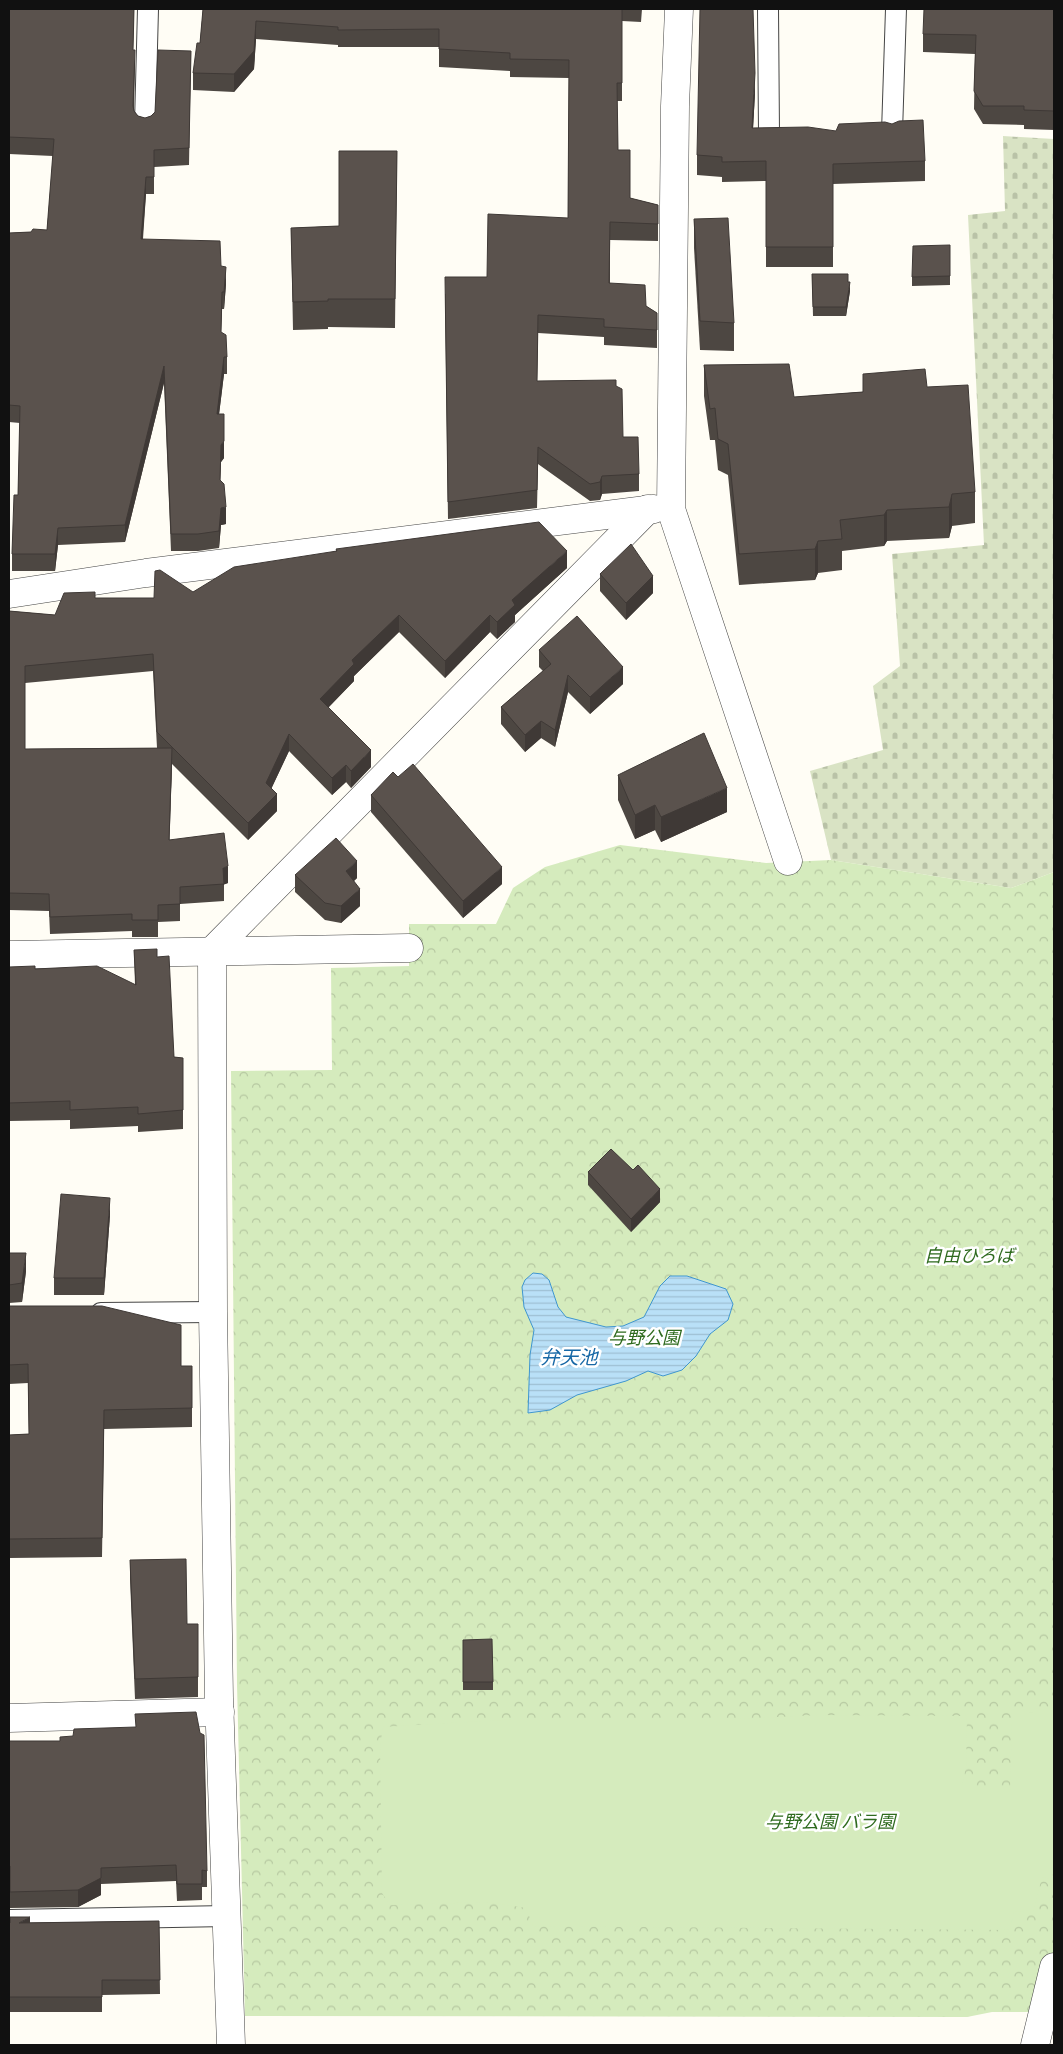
<svg xmlns="http://www.w3.org/2000/svg" width="1063" height="2054" font-family="'Zilla Slab','Noto Sans JP',serif">
<defs>
<pattern id="cemetery-stones" width="16" height="16" patternUnits="userSpaceOnUse" patternTransform="scale(1.25)"><rect width="16" height="16" fill="#d9e3c4"/><path d="M2 7V4a2 2 0 0 1 4 0v3zM10 15v-3a2 2 0 0 1 4 0v3z" fill="#b9c2a7"/></pattern>
<pattern id="park-crowns" width="20" height="18" patternUnits="userSpaceOnUse" patternTransform="scale(1.25)"><rect width="20" height="18" fill="#d5ebbd"/><path d="M2 6a3 3 0 1 1 6 0M12 15a3 3 0 1 1 6 0" fill="none" stroke="#b6c8a1"/></pattern>
<pattern id="water-rules" width="6" height="5" patternUnits="userSpaceOnUse" patternTransform="scale(1.25)"><rect width="6" height="5" fill="#b9e0f7"/><path d="M0 2.5h6" fill="none" stroke="#9ebfd3"/></pattern>
</defs>
<rect width="100%" height="100%" fill="#fffdf5"/>
<!-- cemetery -->
<polygon fill="url(#cemetery-stones)" points="1003,136 1054,139 1054,872 1011,888 831,860 810,771 883,750 873,686 900,666 892,554 984,545 968,215 1005,211"/>
<!-- park -->
<polygon fill="url(#park-crowns)" points="620,845 766,863 831,860 1011,888 1054,872 1054,2012 992,2012 967,2017 245,2016 237,1684 231,1071 332,1070 331,968 409,966 409,924 496,924 513,888 545,867"/>
<!-- garden -->
<polygon fill="#d5ebbd" points="1012,1713 1054,1713 1054,1868 1052,1879 1042,1877 1033,1913 1014,1911 1010,1930 533,1926 526,1908 489,1902 390,1905 382,1893 380,1746 383,1727 518,1719 738,1719 819,1715 967,1716 966,1767 961,1790 1010,1790"/>
<!-- water -->
<polygon fill="url(#water-rules)" stroke="#3f96cf" points="533,1273 542,1274 549,1280 558,1307 566,1317 606,1327 623,1326 644,1317 660,1286 670,1276 687,1276 726,1289 733,1304 728,1320 710,1334 696,1356 682,1370 663,1376 648,1371 626,1381 577,1395 550,1410 528,1413 530,1355 534,1330 524,1307 522,1287 525,1280"/>
<g fill="none" stroke-linecap="round" stroke-linejoin="round">
<defs>
<g id="service">
<polyline points="768,9 769,134"/>
<polyline points="145,123 148,9"/>
<polyline points="892,132 896,9"/>
<polyline points="101,1313 213,1312"/>
<polyline points="9,1920 227,1916"/>
</g>
<g id="minor">
<polyline points="679,9 675,106 671,509 788,861"/>
<polyline points="9,594 146,573 654,509"/>
<polyline points="9,955 409,948"/>
<polyline points="9,1718 220,1712"/>
<polyline points="231,2045 219,1698 213,1312 212,951 648,509"/>
<polyline points="1035,2045 1054,1967"/>
</g>
</defs>
<!-- service casing -->
<use href="#service" stroke="#444" stroke-width="22"/>
<!-- minor casing -->
<use href="#minor" stroke="#444" stroke-width="29"/>
<!-- service -->
<use href="#service" stroke="#fff" stroke-width="20"/>
<!-- minor -->
<use href="#minor" stroke="#fff" stroke-width="28"/>
</g>
<!-- wall -->
<g fill="#4d4742" fill-rule="evenodd">
<polygon points="9,9 134,9 133,50 135,67 134,107 134,111 138,116 145,118 151,116 155,112 191,51 189,165 154,167 154,194 146,194 143,239 221,266 226,284 224,309 222,309 221,332 227,357 227,374 224,374 219,414 224,458 221,462 220,481 226,524 221,525 219,548 198,551 171,551 164,383 125,542 58,545 55,571 12,571 12,554 18,495 20,423 9,422 9,233 31,232 47,230 53,156 9,154"/>
<polygon points="203,9 642,9 641,22 622,21 622,101 617,101 618,150 630,198 658,205 658,241 610,240 610,283 657,313 657,348 604,345 604,337 538,333 537,381 623,437 639,474 639,491 602,494 600,500 590,501 538,464 537,508 448,519 445,294 487,277 568,218 569,78 510,77 510,71 439,67 439,47 338,47 338,45 256,39 254,69 234,92 193,90 193,73 200,43"/>
<polygon points="1054,9 1054,130 1024,129 1024,125 983,124 974,109 975,54 923,52 923,34"/>
<polygon points="755,93 753,128 925,161 925,181 833,184 833,267 766,267 766,181 722,182 722,177 697,175 697,155"/>
<polygon points="397,151 395,328 328,327 328,329 293,330 291,228 339,226"/>
<polygon points="694,219 734,323 734,351 700,350 694,248"/>
<polygon points="950,245 950,285 912,286 912,277"/>
<polygon points="812,274 850,291 846,316 813,316"/>
<polygon points="704,365 794,397 927,387 975,492 975,523 952,526 949,538 887,541 884,546 842,551 842,570 818,573 815,580 739,585 728,475 718,470 715,440 710,440 704,396"/>
<path d="M 336,549 L 567,568 L 515,615 L 515,622 L 497,639 L 490,632 L 445,678 L 399,632 L 354,676 L 354,681 L 328,708 L 371,767 L 351,788 L 346,782 L 332,795 L 289,751 L 271,789 L 277,811 L 248,840 L 172,764 L 169,840 L 228,883 L 224,884 L 224,901 L 180,904 L 180,921 L 158,922 L 158,937 L 132,937 L 132,931 L 50,934 L 49,911 L 9,910 L 9,611 L 55,615 L 95,598 L 154,598 L 193,592 L 336,551 ZM 153,671 L 157,748 L 25,749 L 25,683 Z"/>
<polygon points="600,574 653,593 626,620 600,591"/>
<polygon points="539,650 623,684 590,714 568,692 555,747 541,738 525,752 501,724 501,707 543,671 539,667"/>
<polygon points="618,775 727,812 661,842 655,830 635,839 618,800"/>
<polygon points="398,777 502,884 463,918 371,812 371,795"/>
<polygon points="295,875 357,878 354,881 360,906 341,923 325,920 295,892"/>
<polygon points="134,950 157,957 174,1057 183,1058 183,1129 138,1132 138,1126 70,1129 70,1120 9,1121 9,967 35,969 135,985"/>
<polygon points="588,1172 660,1202 631,1232 588,1185"/>
<polygon points="110,1215 104,1295 54,1295 54,1278"/>
<polygon points="9,1253 26,1271 22,1302 9,1303"/>
<polygon points="9,1306 181,1366 192,1366 192,1427 104,1429 102,1557 9,1558 9,1435 29,1434 28,1383 9,1384"/>
<polygon points="130,1560 187,1624 198,1624 198,1697 135,1699 130,1579"/>
<polygon points="463,1640 493,1682 493,1690 463,1690"/>
<polygon points="9,1741 207,1871 207,1887 202,1887 202,1900 177,1901 176,1881 101,1884 101,1895 78,1907 10,1908 10,1883 9,1883"/>
<polygon points="159,1921 160,1994 102,1995 102,2012 9,2012 9,1923"/>
</g>
<!-- shaded-wall -->
<g fill="#3f3936">
<polygon points="256,21 256,39 254,69 234,92 234,74"/>
<polygon points="755,73 755,93 752,148 752,128"/>
<polygon points="146,177 146,194 141,256 141,239"/>
<polygon points="226,267 226,284 224,309 224,292"/>
<polygon points="850,282 850,291 846,316 846,307"/>
<polygon points="224,357 224,374 217,431 217,414"/>
<polygon points="164,366 164,383 125,542 125,525"/>
<polygon points="224,441 224,458 221,462 220,497 221,445"/>
<polygon points="602,476 602,494 600,500 600,482"/>
<polygon points="952,494 952,526 949,538 949,507"/>
<polygon points="226,507 226,524 221,525 219,548 219,531 221,508"/>
<polygon points="887,510 887,541 884,546 884,515"/>
<polygon points="58,528 58,545 55,571 55,554"/>
<polygon points="818,541 818,573 815,580 815,549"/>
<polygon points="567,551 567,568 515,615 515,622 497,639 497,622 512,600"/>
<polygon points="653,576 653,593 626,620 626,603"/>
<polygon points="399,615 399,632 354,676 354,681 320,716 320,699 352,660"/>
<polygon points="490,615 490,632 445,678 445,661"/>
<polygon points="623,667 623,684 590,714 590,697"/>
<polygon points="568,675 568,692 555,747 555,730"/>
<polygon points="541,721 541,738 525,752 525,735"/>
<polygon points="289,734 289,751 266,800 266,783"/>
<polygon points="172,748 172,765 169,857 169,840"/>
<polygon points="371,750 371,767 351,788 351,771"/>
<polygon points="346,765 346,782 332,795 332,778"/>
<polygon points="727,788 727,812 661,842 661,817"/>
<polygon points="277,794 277,811 248,840 248,823"/>
<polygon points="655,805 655,830 635,839 635,815"/>
<polygon points="357,861 357,878 346,888 346,871"/>
<polygon points="228,866 228,883 223,885 223,868"/>
<polygon points="502,867 502,884 463,918 463,901"/>
<polygon points="360,889 360,906 341,923 341,906"/>
<polygon points="660,1189 660,1202 631,1232 631,1219"/>
<polygon points="110,1198 110,1215 104,1295 104,1278"/>
<polygon points="26,1253 26,1271 22,1302 22,1283"/>
<polygon points="101,1878 101,1895 78,1907 78,1890"/>
<polygon points="30,1917 30,1931 19,1923"/>
</g>
<!-- building -->
<g fill="#5a524d" stroke="#3f3936">
<polygon points="9,9 134,9 133,50 135,50 133,106 134,111 138,116 145,118 151,116 155,112 158,50 191,51 189,148 154,150 154,177 146,177 141,239 220,241 221,266 226,267 224,292 222,292 221,332 226,335 227,357 224,357 217,414 224,414 224,441 221,445 220,480 224,484 226,507 221,508 219,531 198,534 171,534 164,366 125,525 58,528 55,554 12,554 14,495 18,495 20,406 9,405 9,233 31,232 33,229 47,230 54,139 9,137"/>
<polygon points="203,9 622,9 622,83 617,83 618,150 630,150 630,198 658,205 658,224 610,222 609,283 645,285 646,306 657,313 657,330 604,327 604,319 538,315 537,381 616,380 616,386 622,389 623,437 638,437 639,474 602,476 600,482 590,484 538,447 537,490 448,502 445,277 487,277 488,214 568,218 569,60 510,59 510,53 439,49 439,29 338,30 338,27 256,21 254,51 234,74 193,73 197,43 200,43"/>
<polygon points="700,9 753,9 755,73 752,128 808,127 836,131 839,124 885,122 892,124 899,121 923,120 925,161 833,164 833,247 766,247 766,161 722,162 722,157 697,155"/>
<polygon points="924,9 1054,9 1054,111 1024,110 1024,106 983,106 974,91 976,35 923,34"/>
<polygon points="339,151 397,151 395,299 328,299 328,301 293,302 291,228 339,226"/>
<polygon points="728,218 734,323 700,321 694,219"/>
<polygon points="950,245 950,276 912,277 913,246"/>
<polygon points="812,274 848,274 848,282 850,282 846,307 813,307"/>
<polygon points="789,364 794,397 863,392 863,374 925,369 927,387 968,385 975,492 952,494 949,507 887,510 884,515 840,520 842,539 818,541 815,549 739,554 728,444 718,439 715,408 710,409 704,365"/>
<polygon points="539,522 567,551 512,600 515,605 497,622 490,615 445,661 399,615 352,660 354,664 320,699 371,750 351,771 346,765 332,778 289,734 266,783 277,794 248,823 157,732 153,654 25,666 25,749 172,748 169,840 224,833 228,866 223,868 224,884 180,887 180,904 158,905 158,920 132,920 132,914 50,917 49,894 9,893 9,611 55,615 64,593 95,592 95,598 154,598 155,571 160,570 193,592 234,567 337,551 336,549"/>
<polygon points="631,544 653,576 626,603 600,574"/>
<polygon points="577,616 623,667 590,697 568,675 555,730 541,721 525,735 501,707 551,664 539,650"/>
<polygon points="704,733 727,788 661,817 655,805 635,815 618,775"/>
<polygon points="413,764 502,867 463,901 371,795 393,772 398,777"/>
<polygon points="336,838 357,861 346,871 360,889 341,906 325,903 295,875"/>
<polygon points="157,949 157,957 169,956 174,1057 183,1058 183,1110 138,1114 138,1107 70,1110 70,1101 9,1103 9,967 35,966 35,969 97,966 136,985 134,950"/>
<polygon points="611,1149 633,1170 638,1165 660,1189 631,1219 588,1172"/>
<polygon points="61,1194 110,1198 104,1278 54,1278"/>
<polygon points="9,1253 26,1253 22,1283 9,1285"/>
<polygon points="9,1306 102,1306 181,1325 181,1366 192,1366 192,1408 104,1410 102,1538 9,1539 9,1435 29,1434 28,1364 9,1365"/>
<polygon points="186,1559 187,1624 198,1624 198,1677 135,1679 130,1560"/>
<polygon points="492,1639 493,1682 463,1682 463,1640"/>
<polygon points="196,1712 200,1733 204,1735 207,1871 202,1870 202,1884 177,1884 176,1865 101,1868 101,1878 78,1890 10,1892 10,1866 9,1866 9,1741 60,1741 60,1737 73,1736 74,1729 136,1727 135,1714"/>
<polygon points="10,1917 30,1917 19,1923 159,1921 160,1980 102,1980 102,1997 9,1997 9,1923 10,1923"/>
</g>
<g text-anchor="middle" stroke-width="5" stroke-linejoin="round" paint-order="stroke">
<!-- park labels -->
<g font-size="18" font-style="italic" fill="#2f6b1f" stroke="#fff">
<text x="969" y="1262">自由ひろば</text>
<text x="644" y="1344">与野公園</text>
<text x="830" y="1828">与野公園 バラ園</text>
</g>
<!-- water labels -->
<g font-size="19" font-style="italic" fill="#1768a6" stroke="#fff">
<text x="569" y="1364">弁天池</text>
</g>
</g>
<!-- border -->
<rect width="1063" height="2054" fill="none" stroke="#111111" stroke-width="20"/>
</svg>
